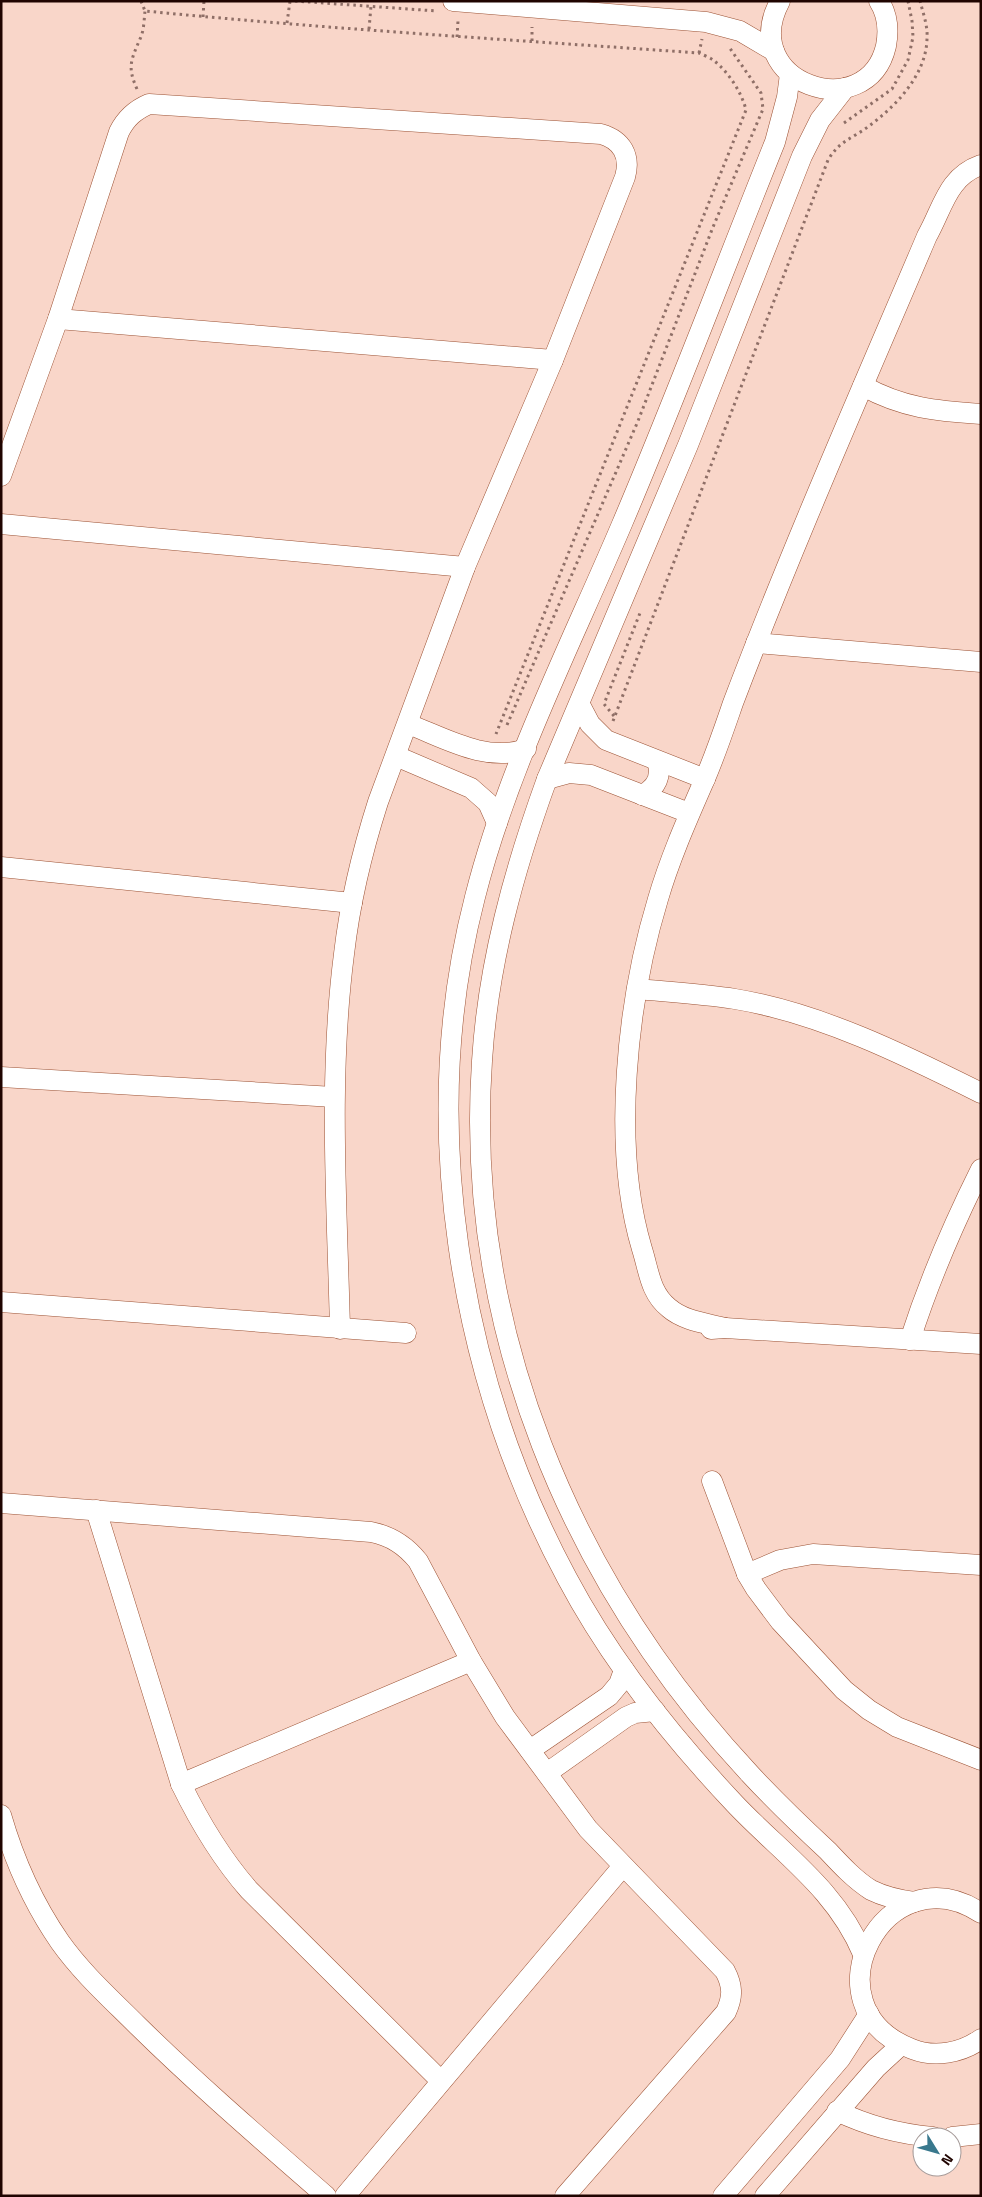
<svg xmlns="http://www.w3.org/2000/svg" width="982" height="2197" font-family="'Titillium Web',sans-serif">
<rect width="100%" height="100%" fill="#f9d6c9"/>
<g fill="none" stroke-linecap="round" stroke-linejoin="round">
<defs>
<g id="street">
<polyline points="453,1 706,22 740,31 774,51"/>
<path d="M 780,1 C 736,83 867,127 886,46 C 889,30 888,15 879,1"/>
<path d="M 790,74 L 787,97 L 775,142 C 724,269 676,397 622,524 C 571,644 507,770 475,897 C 417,1121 458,1375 567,1578 C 611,1661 670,1735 734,1803 C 781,1853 836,1889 863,1954"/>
<path d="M 845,88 L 820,120 L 802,156 L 688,445 L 547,779 C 514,870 488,964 482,1061 C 464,1327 570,1581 750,1774 C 775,1801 801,1826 828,1851 C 841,1865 855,1880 871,1890 C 885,1897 899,1900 914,1902"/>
<polyline points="58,319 553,360"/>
<path d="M 863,386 C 903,408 936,411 981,414"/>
<path d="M 1,476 L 58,319 L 119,132 C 126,118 135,110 149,104 L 601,134 C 622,140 631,156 625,177 L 553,360 L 465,567 L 378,802 C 362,852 350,902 344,954 C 328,1078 337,1204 340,1329"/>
<polyline points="1,524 465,567"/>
<polyline points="756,643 981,662"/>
<polyline points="580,705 590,724 606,740 705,779"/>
<path d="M 408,724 C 445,738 486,763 526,749"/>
<polyline points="396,756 471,788 488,803 497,823"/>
<polyline points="547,779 569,773 591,775 689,813"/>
<path d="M 642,795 C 657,788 662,775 657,761"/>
<polyline points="1,867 352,903"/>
<path d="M 637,989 C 669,992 703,994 735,999 C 820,1013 905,1055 981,1093"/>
<polyline points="1,1077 334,1097"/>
<polyline points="1,1302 406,1333"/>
<path d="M 725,1328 C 706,1323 684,1321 669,1308 C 650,1293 649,1271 642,1249 C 611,1146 627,1001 658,899 C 670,858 687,820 704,781 C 715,756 724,729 733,703 C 793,545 861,391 927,236 C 943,208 947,177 981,165"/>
<polyline points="711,1329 725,1328 981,1344"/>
<path d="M 910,1340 C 929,1281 953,1225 981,1169"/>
<polyline points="712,1481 747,1574 756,1589 780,1621 844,1690 869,1710 897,1727 981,1760"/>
<path d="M 1,1503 L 371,1532 C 391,1536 405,1545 418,1561 L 471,1661 L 505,1717 L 588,1829 L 725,1971 C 733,1986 733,1997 726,2012 L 565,2196"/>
<path d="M 96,1510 L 181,1784 C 200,1823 221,1858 249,1890 L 441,2081"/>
<polyline points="747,1574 780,1560 813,1554 981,1565"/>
<polyline points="530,1750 609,1696 619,1684 624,1670"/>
<polyline points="547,1773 626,1717 635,1713 655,1711"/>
<polyline points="181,1784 471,1661"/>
<path d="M 1,1815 C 14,1860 33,1903 60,1942 C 82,1973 110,1998 137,2025 C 198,2085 262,2140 326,2196"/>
<path d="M 981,1913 C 886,1850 802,2007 912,2049 C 935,2058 961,2053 981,2039"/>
<path d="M 837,2111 C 868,2126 899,2134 933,2137"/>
<polyline points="952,2137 981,2134"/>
<polyline points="345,2196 623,1866"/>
<polyline points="723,2196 840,2059 869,2014"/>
<polyline points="765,2196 876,2068 901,2045"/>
</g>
</defs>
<!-- street casing -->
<use href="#street" stroke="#9c5234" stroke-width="21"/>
<!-- path -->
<g stroke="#8f6f67" stroke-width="3" stroke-dasharray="2.5 4" stroke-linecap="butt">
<path d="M 141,1 L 145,11 C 329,29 514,40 699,53 C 703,55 709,57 713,60 C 728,71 742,93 746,110 L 496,734"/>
<polyline points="295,1 437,11"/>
<polyline points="203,17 204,1"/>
<polyline points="287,23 290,1"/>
<polyline points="369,29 371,6"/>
<polyline points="457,37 458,21"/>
<polyline points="532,41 532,27"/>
<polyline points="699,53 702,39"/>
<path d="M 137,89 C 127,67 131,60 140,39 C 144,31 144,20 145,11"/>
<polyline points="844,123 892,89 908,60 913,37 912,21 908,1"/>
<polyline points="614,716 604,704 640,613"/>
<path d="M 613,721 L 828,160 C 840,140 852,139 869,126 C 896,106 926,75 927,39 C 928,26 923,13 920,1"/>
<polyline points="507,725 638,421 713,227 763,109 761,93 729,47"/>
</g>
<!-- street -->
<use href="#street" stroke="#fff" stroke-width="20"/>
</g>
<!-- border -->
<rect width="982" height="2197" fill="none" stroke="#200400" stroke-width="5"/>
<!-- north arrow -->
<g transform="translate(937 2152) rotate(127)"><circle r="24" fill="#ffffff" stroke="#a69b99"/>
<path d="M0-4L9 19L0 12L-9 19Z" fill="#39788d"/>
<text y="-8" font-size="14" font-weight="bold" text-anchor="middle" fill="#200400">N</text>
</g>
</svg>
